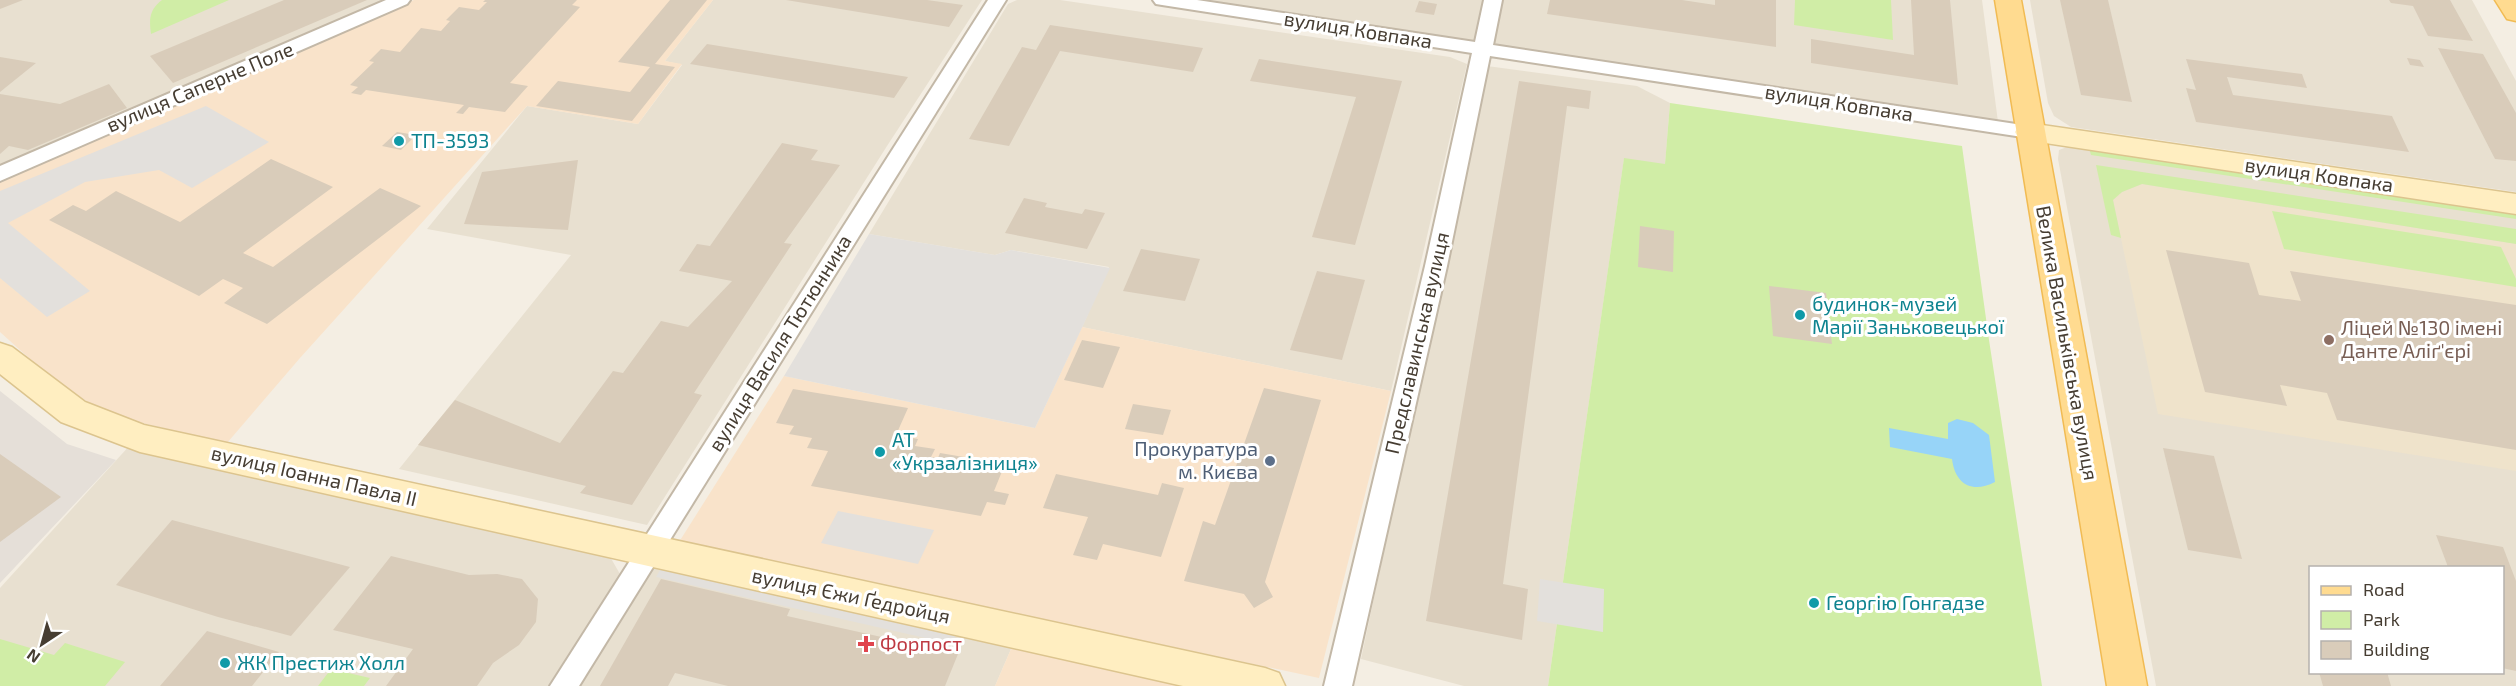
<svg xmlns="http://www.w3.org/2000/svg" width="2516" height="686" font-family="'Exo 2',sans-serif">
<rect width="100%" height="100%" fill="#f4eee3"/>
<!-- residential -->
<g fill="#e8e0d0" fill-rule="evenodd">
<polygon points="0,0 388,0 0,166"/>
<polygon points="713,0 982,0 887,146 647,525 399,469 571,255 427,229 527,106 638,124 682,65 665,61"/>
<polygon points="1017,0 1060,0 1450,57 1467,64 1391,391 1082,327 1109,267 1011,250 995,255 869,234 1008,4"/>
<polygon points="1191,0 1982,0 1998,122"/>
<polygon points="2030,0 2472,0 2516,81 2516,192 2071,127 2054,116 2048,103"/>
<polygon points="1487,66 1637,86 1670,103 1665,165 1624,159 1548,686 1464,686 1361,659"/>
<path d="M 2075,144 L 2516,206 L 2516,686 L 2156,686 L 2058,159 L 2059,150 ZM 2310,568 L 2502,568 L 2502,672 L 2310,672 Z"/>
<polygon points="131,444 609,555 620,574 551,686 0,686 0,588"/>
<polygon points="659,565 1014,642 995,686 580,686 645,573"/>
</g>
<!-- commercial -->
<g fill="#f9e3ca">
<polygon points="414,0 713,0 665,61 682,64 638,124 527,106 300,358 227,443 134,421 97,407 58,384 0,332 0,180"/>
<polygon points="1082,327 1391,391 1319,678 679,542 784,376 1035,428"/>
<polygon points="1014,642 1208,686 995,686"/>
</g>
<!-- industrial -->
<polygon fill="#e5dfd8" points="0,391 67,444 116,460 0,583"/>
<!-- education -->
<polygon fill="#efe3cb" points="2142,184 2516,244 2516,471 2158,414 2113,200 2122,192"/>
<!-- green -->
<g fill="#d0eda6">
<path d="M 162,0 L 229,0 L 151,34 C 149,19 149,10 162,0 Z"/>
<polygon points="1795,0 1891,0 1893,40 1794,25"/>
<polygon points="1670,103 1962,146 1989,340 2042,686 1548,686 1624,158 1665,164"/>
<polygon points="2089,148 2516,212 2516,219 2091,155"/>
<polygon points="2096,165 2516,229 2516,244 2142,184 2122,192 2113,200 2121,238 2111,235"/>
<polygon points="2272,211 2501,247 2516,279 2516,287 2284,249"/>
<polygon points="0,639 54,655 65,643 125,662 105,686 0,686"/>
<polygon points="331,669 370,678 364,686 318,686"/>
</g>
<!-- parking -->
<g fill="#e3e0dc">
<polygon points="206,106 269,142 192,188 159,170 85,182 8,223 90,291 47,317 0,278 0,191"/>
<polygon points="869,234 995,255 1011,250 1110,268 1035,428 784,376"/>
<polygon points="838,511 934,530 918,564 821,543"/>
<polygon points="667,558 961,624 952,644 656,577"/>
<polygon points="1540,579 1604,589 1603,632 1537,621"/>
</g>
<!-- water -->
<path fill="#97d4f8" d="M 1957,419 L 1973,423 L 1989,435 L 1995,482 C 1972,494 1955,484 1952,459 L 1890,447 L 1889,428 L 1948,439 L 1948,423 Z"/>
<!-- building -->
<g fill="#d9ccba">
<polygon points="0,0 23,0 0,9"/>
<polygon points="284,0 367,0 173,83 150,56"/>
<polygon points="485,0 577,0 572,5 580,7 510,83 528,86 505,112 469,107 463,114 456,113 464,105 366,90 361,95 351,93 358,87 350,85 374,62 369,61 381,49 400,52 421,28 441,31 450,21 446,20 459,7 479,10 487,2 483,2"/>
<polygon points="670,0 707,0 655,64 675,67 632,121 536,106 558,81 630,92 650,67 618,62"/>
<polygon points="786,0 927,0 963,5 949,27"/>
<polygon points="1550,0 1682,0 1715,5 1715,0 1776,0 1776,47 1547,14"/>
<polygon points="1911,0 1950,0 1958,85 1811,63 1811,39 1914,55"/>
<polygon points="2060,0 2108,0 2132,102 2081,95"/>
<polygon points="2389,0 2450,0 2473,41 2428,36 2413,6 2391,3"/>
<polygon points="1419,1 1437,4 1434,15 1415,12"/>
<polygon points="1050,25 1203,48 1193,72 1060,51 1009,146 969,139 1022,47 1036,50"/>
<polygon points="707,44 908,77 894,98 690,64"/>
<polygon points="2438,48 2483,54 2516,113 2516,161 2495,159"/>
<polygon points="0,57 36,63 0,92"/>
<polygon points="2407,58 2420,60 2424,67 2410,65"/>
<polygon points="1259,59 1402,81 1355,245 1312,237 1356,97 1250,81"/>
<polygon points="2186,59 2302,74 2307,88 2227,77 2233,95 2392,116 2409,152 2196,122 2186,88 2196,90"/>
<polygon points="1519,81 1591,91 1589,109 1567,106 1503,584 1528,589 1522,640 1426,621"/>
<polygon points="109,84 127,108 28,150 9,146 0,154 0,94 60,104"/>
<polygon points="397,132 416,135 401,150 382,146"/>
<polygon points="782,143 818,150 811,160 840,165 784,243 792,244 694,393 702,395 632,505 580,493 586,486 418,445 455,400 560,443 613,371 623,373 661,321 688,327 732,281 679,271 697,244 710,246"/>
<polygon points="271,159 333,187 243,253 273,267 380,188 421,206 267,324 224,303 243,288 223,279 199,296 49,220 73,205 86,211 116,191 180,222"/>
<polygon points="578,160 568,230 464,224 482,172"/>
<polygon points="1024,198 1047,203 1045,207 1082,214 1085,209 1105,213 1087,249 1005,233"/>
<polygon points="1640,226 1674,231 1673,272 1638,267"/>
<polygon points="1141,249 1200,259 1185,301 1123,291"/>
<polygon points="2166,250 2249,263 2259,295 2301,301 2290,271 2516,305 2516,450 2337,420 2327,393 2280,385 2287,406 2205,392"/>
<polygon points="1317,271 1365,280 1342,360 1290,350"/>
<polygon points="1769,286 1826,293 1832,344 1773,336"/>
<polygon points="1082,340 1120,347 1103,388 1064,380"/>
<polygon points="1264,388 1321,400 1265,582 1273,597 1254,608 1244,594 1184,581 1203,521 1215,525"/>
<polygon points="793,389 908,408 896,435 918,439 915,446 935,449 931,457 938,458 940,453 1005,464 994,491 1009,494 1005,505 987,502 981,516 811,486 828,451 807,448 812,438 789,434 794,426 776,423"/>
<polygon points="1133,404 1171,410 1163,435 1125,429"/>
<polygon points="2163,448 2214,456 2242,559 2188,550"/>
<polygon points="0,454 61,497 0,542"/>
<polygon points="1056,474 1158,495 1162,483 1184,488 1161,557 1103,544 1097,560 1073,555 1088,517 1043,508"/>
<polygon points="172,520 350,567 291,636 218,617 116,585"/>
<polygon points="2436,535 2503,547 2516,581 2516,671 2502,668 2502,568 2448,567"/>
<polygon points="391,556 469,575 497,574 522,579 538,599 536,622 519,645 493,663 477,686 386,686 413,649 333,630"/>
<polygon points="661,579 790,609 787,616 958,654 945,686 728,686 675,673 668,686 600,686"/>
<polygon points="207,631 279,652 252,686 160,686"/>
<polygon points="2319,672 2387,672 2391,686 2323,686"/>
</g>
<g fill="none" stroke-linecap="round" stroke-linejoin="round">
<defs>
<g id="street">
<polygon points="386,0 410,0 407,4 0,181 0,166"/>
<polygon points="988,0 1006,0 579,686 550,686"/>
<polygon points="1153,0 1197,0 1475,42 1484,0 1502,0 1493,45 2029,126 2036,127 2039,132 2036,137 2029,138 1490,56 1447,266 1352,686 1324,686 1425,266 1472,53 1162,5 1156,4"/>
</g>
<g id="secondary">
<polygon points="2029,123 2516,194 2516,214 2019,139 2015,132 2019,125"/>
<polygon points="0,343 12,347 85,402 144,425 1265,668 1279,673 1285,686 1183,686 140,452 61,422 0,374"/>
</g>
<g id="primary">
<polygon points="1995,0 2021,0 2147,686 2107,686"/>
<polygon points="2495,0 2516,0 2516,21 2507,19"/>
</g>
</defs>
<!-- street casing -->
<use href="#street" stroke="#c3b8a7" stroke-width="4"/>
<!-- secondary casing -->
<use href="#secondary" stroke="#dcc48e" stroke-width="3"/>
<!-- primary casing -->
<use href="#primary" stroke="#f1bb53" stroke-width="3"/>
<!-- street -->
<use href="#street" fill="#fff" fill-rule="evenodd"/>
<!-- secondary -->
<use href="#secondary" fill="#ffeec1" fill-rule="evenodd"/>
<!-- primary -->
<use href="#primary" fill="#ffdb90" fill-rule="evenodd"/>
</g>
<!-- markers -->
<g fill="#0f9aa8" stroke="#fff" stroke-width="2">
<circle cx="399" cy="141" r="6"/>
<circle cx="1800" cy="315" r="6"/>
<circle cx="880" cy="452" r="6"/>
<circle cx="1814" cy="603" r="6"/>
<circle cx="225" cy="663" r="6"/>
</g>
<circle fill="#8d6e63" stroke="#fff" stroke-width="2" cx="2329" cy="340" r="6"/>
<circle fill="#5c6f8a" stroke="#fff" stroke-width="2" cx="1270" cy="461" r="6"/>
<path fill="#e0444e" stroke="#fff" stroke-width="2" d="M863 635h6v6h6v6h-6v6h-6v-6h-6v-6h6z"/>
<g text-anchor="middle" stroke-width="6" stroke-linejoin="round" paint-order="stroke">
<!-- street labels -->
<g font-size="20" fill="#463d32" stroke="#fff">
<text transform="translate(1358 30) rotate(9)" y="7">вулиця Ковпака</text>
<text transform="translate(200 87) rotate(-23)" y="7">вулиця Саперне Поле</text>
<text transform="translate(1839 103) rotate(9)" y="7">вулиця Ковпака</text>
<text transform="translate(2319 175) rotate(8)" y="7">вулиця Ковпака</text>
<text transform="translate(780 343) rotate(-58)" y="7">вулиця Василя Тютюнника</text>
<text transform="translate(1417 343) rotate(-77)" y="7">Предславинська вулиця</text>
<text transform="translate(2067 343) rotate(80)" y="7">Велика Васильківська вулиця</text>
<text transform="translate(314 476) rotate(13)" y="7">вулиця Іоанна Павла II</text>
<text transform="translate(851 596) rotate(12)" y="7">вулиця Єжи Ґедройця</text>
</g>
<!-- culture labels -->
<g font-size="20" fill="#0d838f" stroke="#fff" text-anchor="start">
<text x="411" y="148">ТП-3593</text>
<text x="1812" y="311">будинок-музей<tspan x="1812" dy="23">Марії Заньковецької</tspan></text>
<text x="892" y="447">АТ<tspan x="892" dy="23">«Укрзалізниця»</tspan></text>
<text x="1826" y="610">Георгію Гонгадзе</text>
<text x="237" y="670">ЖК Престиж Холл</text>
</g>
<!-- education labels -->
<g font-size="20" fill="#785e54" stroke="#fff" text-anchor="start">
<text x="2341" y="335">Ліцей №130 імені<tspan x="2341" dy="23">Данте Аліґ'єрі</tspan></text>
</g>
<!-- service labels -->
<g font-size="20" fill="#4e5e75" stroke="#fff" text-anchor="end">
<text x="1258" y="456">Прокуратура<tspan x="1258" dy="23">м. Києва</tspan></text>
</g>
<!-- health labels -->
<g font-size="20" fill="#be3a42" stroke="#fff" text-anchor="start">
<text x="880" y="651">Форпост</text>
</g>
</g>
<!-- legend -->
<rect x="2309" y="566" width="195" height="108" fill="#ffffff" stroke="#b5b1ad" stroke-width="1.5"/>
<rect x="2321" y="586" width="30" height="9" fill="#ffdb90" stroke="#b5b1ad" stroke-width="1.5"/>
<text x="2363" y="596" font-size="18" fill="#463d32">Road</text>
<rect x="2321" y="611" width="30" height="18" fill="#d0eda6" stroke="#b5b1ad" stroke-width="1.5"/>
<text x="2363" y="626" font-size="18" fill="#463d32">Park</text>
<rect x="2321" y="641" width="30" height="18" fill="#d9ccba" stroke="#b5b1ad" stroke-width="1.5"/>
<text x="2363" y="656" font-size="18" fill="#463d32">Building</text>
<!-- north arrow -->
<g transform="translate(42 644) rotate(216)" stroke="#ffffff" stroke-width="4.5" paint-order="stroke">
<path d="M0-4.5L10 22L0 15L-10 22Z" fill="#463d32"/>
<text y="-9" font-size="16" font-weight="bold" text-anchor="middle" fill="#463d32">N</text>
</g>
</svg>
